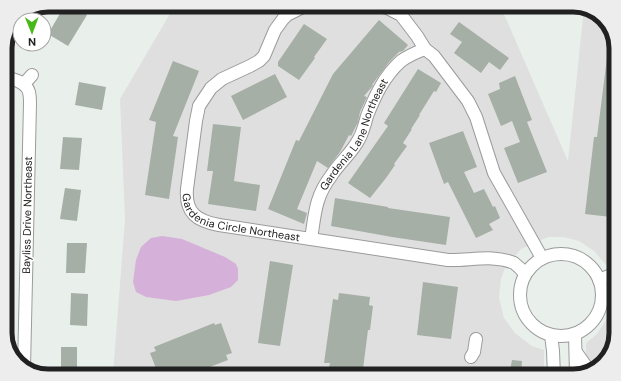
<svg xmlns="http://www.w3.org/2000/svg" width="621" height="381" font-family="'DM Sans',sans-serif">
<rect width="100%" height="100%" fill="#e9f0ec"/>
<!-- residential -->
<polygon fill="#dfdfdf" points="175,5 500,5 568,161 584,8 597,12 616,45 616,334 609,357 594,370 586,373 586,343 597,334 610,314 614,292 607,266 594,251 579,241 563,237 548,237 521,249 505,268 501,279 499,297 504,318 515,333 532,346 544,350 544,376 114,376 113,374 125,219 120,99"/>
<!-- water -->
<polygon fill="#d5b0d8" points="162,236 182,239 225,257 236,264 238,269 238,280 231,287 209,295 176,301 146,297 136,292 133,282 136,260 141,247 151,238"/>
<!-- building -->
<g fill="#a5afa6">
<polygon points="65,5 70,5 87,15 68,46 48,34"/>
<polygon points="379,20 408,45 403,51 399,52 389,62 372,85 373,85 372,87 364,96 367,97 360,112 358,122 351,136 349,135 340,152 328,168 317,161 297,209 307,213 304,224 268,209 296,140 299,141 333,74"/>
<polygon points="459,22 509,58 500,70 489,62 481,73 454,53 462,42 450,34"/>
<polygon points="304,24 327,39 314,57 315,58 299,80 278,66 278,62"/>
<polygon points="610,34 616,45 616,211 611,210 611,217 585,214 594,137 597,137"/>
<polygon points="173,61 199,71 173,136 178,137 169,199 145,195 156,122 149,120"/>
<polygon points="418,69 441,83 436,92 434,91 419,115 420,115 411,129 412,129 403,143 407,146 394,164 395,165 386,178 370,198 348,183 388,126 384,123"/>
<polygon points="275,74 287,97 243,120 231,96"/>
<polygon points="515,76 532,120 527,122 547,172 518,183 504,148 520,142 512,121 501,126 488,94 500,89 499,83"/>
<polygon points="79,82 106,87 102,110 75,105"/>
<polygon points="213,124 241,127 234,181 260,185 256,211 208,204 213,171 207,171"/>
<polygon points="463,131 477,167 464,172 474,193 484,189 493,207 495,206 500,218 489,224 493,230 476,238 448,182 444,184 429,143"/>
<polygon points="63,137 82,138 79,170 60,169"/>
<polygon points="65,188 81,190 77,221 60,219"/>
<polygon points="335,198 388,207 388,208 450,217 446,245 392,237 331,226"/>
<polygon points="67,243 87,243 85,273 66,273"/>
<polygon points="270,261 293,265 280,346 258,343"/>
<polygon points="423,282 458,287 451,339 417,335"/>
<polygon points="71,293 88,294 87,326 70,325"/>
<polygon points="339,293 370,297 369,305 373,306 370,330 368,330 363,369 359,369 358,376 328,372 330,363 324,363 333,299 338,300"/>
<polygon points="214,323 215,325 221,323 232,353 226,355 228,360 186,376 159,376 150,353 156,351 154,347"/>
<rect x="61" y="347" width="16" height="29"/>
<polygon points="512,360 522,361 521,371 510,370"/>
</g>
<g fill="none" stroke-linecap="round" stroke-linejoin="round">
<defs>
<g id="minor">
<path id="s1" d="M 322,5 L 305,6 L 287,15 L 283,19 L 275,30 L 264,56 L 259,61 L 250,66 L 222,79 L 211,88 L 199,106 L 196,121 L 187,189 C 185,213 197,221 219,225 L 448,260 C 469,261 493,254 514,263 C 518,266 522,270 525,274"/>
<polyline points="375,5 387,8 401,15 417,36 425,49 434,56 468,101 476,117 494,173 542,258"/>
<path d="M 5,77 C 14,79 26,82 29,92 C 30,96 30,99 30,103 L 24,368"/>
<polyline points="24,84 32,75"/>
<path id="s2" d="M 311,239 C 315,214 315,197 331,176 C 339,163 352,153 359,139 C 363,132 365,124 367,116 C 375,96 384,76 401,61 C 408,56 417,52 425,49"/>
<circle cx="561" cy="295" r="41"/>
<polyline points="599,280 616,273"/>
<polyline points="575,334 576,375"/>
<polyline points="551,335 553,351 554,376"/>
<polyline points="576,352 590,372"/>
<polyline points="471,357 474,352 476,339"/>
</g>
</defs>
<!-- minor casing -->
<use href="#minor" stroke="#9b9b9b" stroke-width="14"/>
<!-- minor -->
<use href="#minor" stroke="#fff" stroke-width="12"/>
</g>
<g text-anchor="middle" stroke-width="3" stroke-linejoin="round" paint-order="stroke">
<!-- street labels -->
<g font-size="11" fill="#212121" stroke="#fff">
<text dy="4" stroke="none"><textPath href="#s2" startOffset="115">Gardenia Lane Northeast</textPath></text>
<text dy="4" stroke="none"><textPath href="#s1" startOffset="323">Gardenia Circle Northeast</textPath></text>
<text transform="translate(27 215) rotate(-89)" y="4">Bayliss Drive Northeast</text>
</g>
</g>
<!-- crop -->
<path d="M0 0H621V381H0ZM48 12H573A36 36 0 0 1 609 48V333A36 36 0 0 1 573 369H48A36 36 0 0 1 12 333V48A36 36 0 0 1 48 12Z" fill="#ededed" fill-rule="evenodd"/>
<path fill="none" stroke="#212121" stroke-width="5" d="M48 12H573A36 36 0 0 1 609 48V333A36 36 0 0 1 573 369H48A36 36 0 0 1 12 333V48A36 36 0 0 1 48 12Z"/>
<!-- north arrow -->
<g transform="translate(32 32) rotate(179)"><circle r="19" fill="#ffffff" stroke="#a6a6a6"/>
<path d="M0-3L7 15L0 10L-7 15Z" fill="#48b91a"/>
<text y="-6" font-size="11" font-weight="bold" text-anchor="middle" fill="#212121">N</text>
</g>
</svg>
